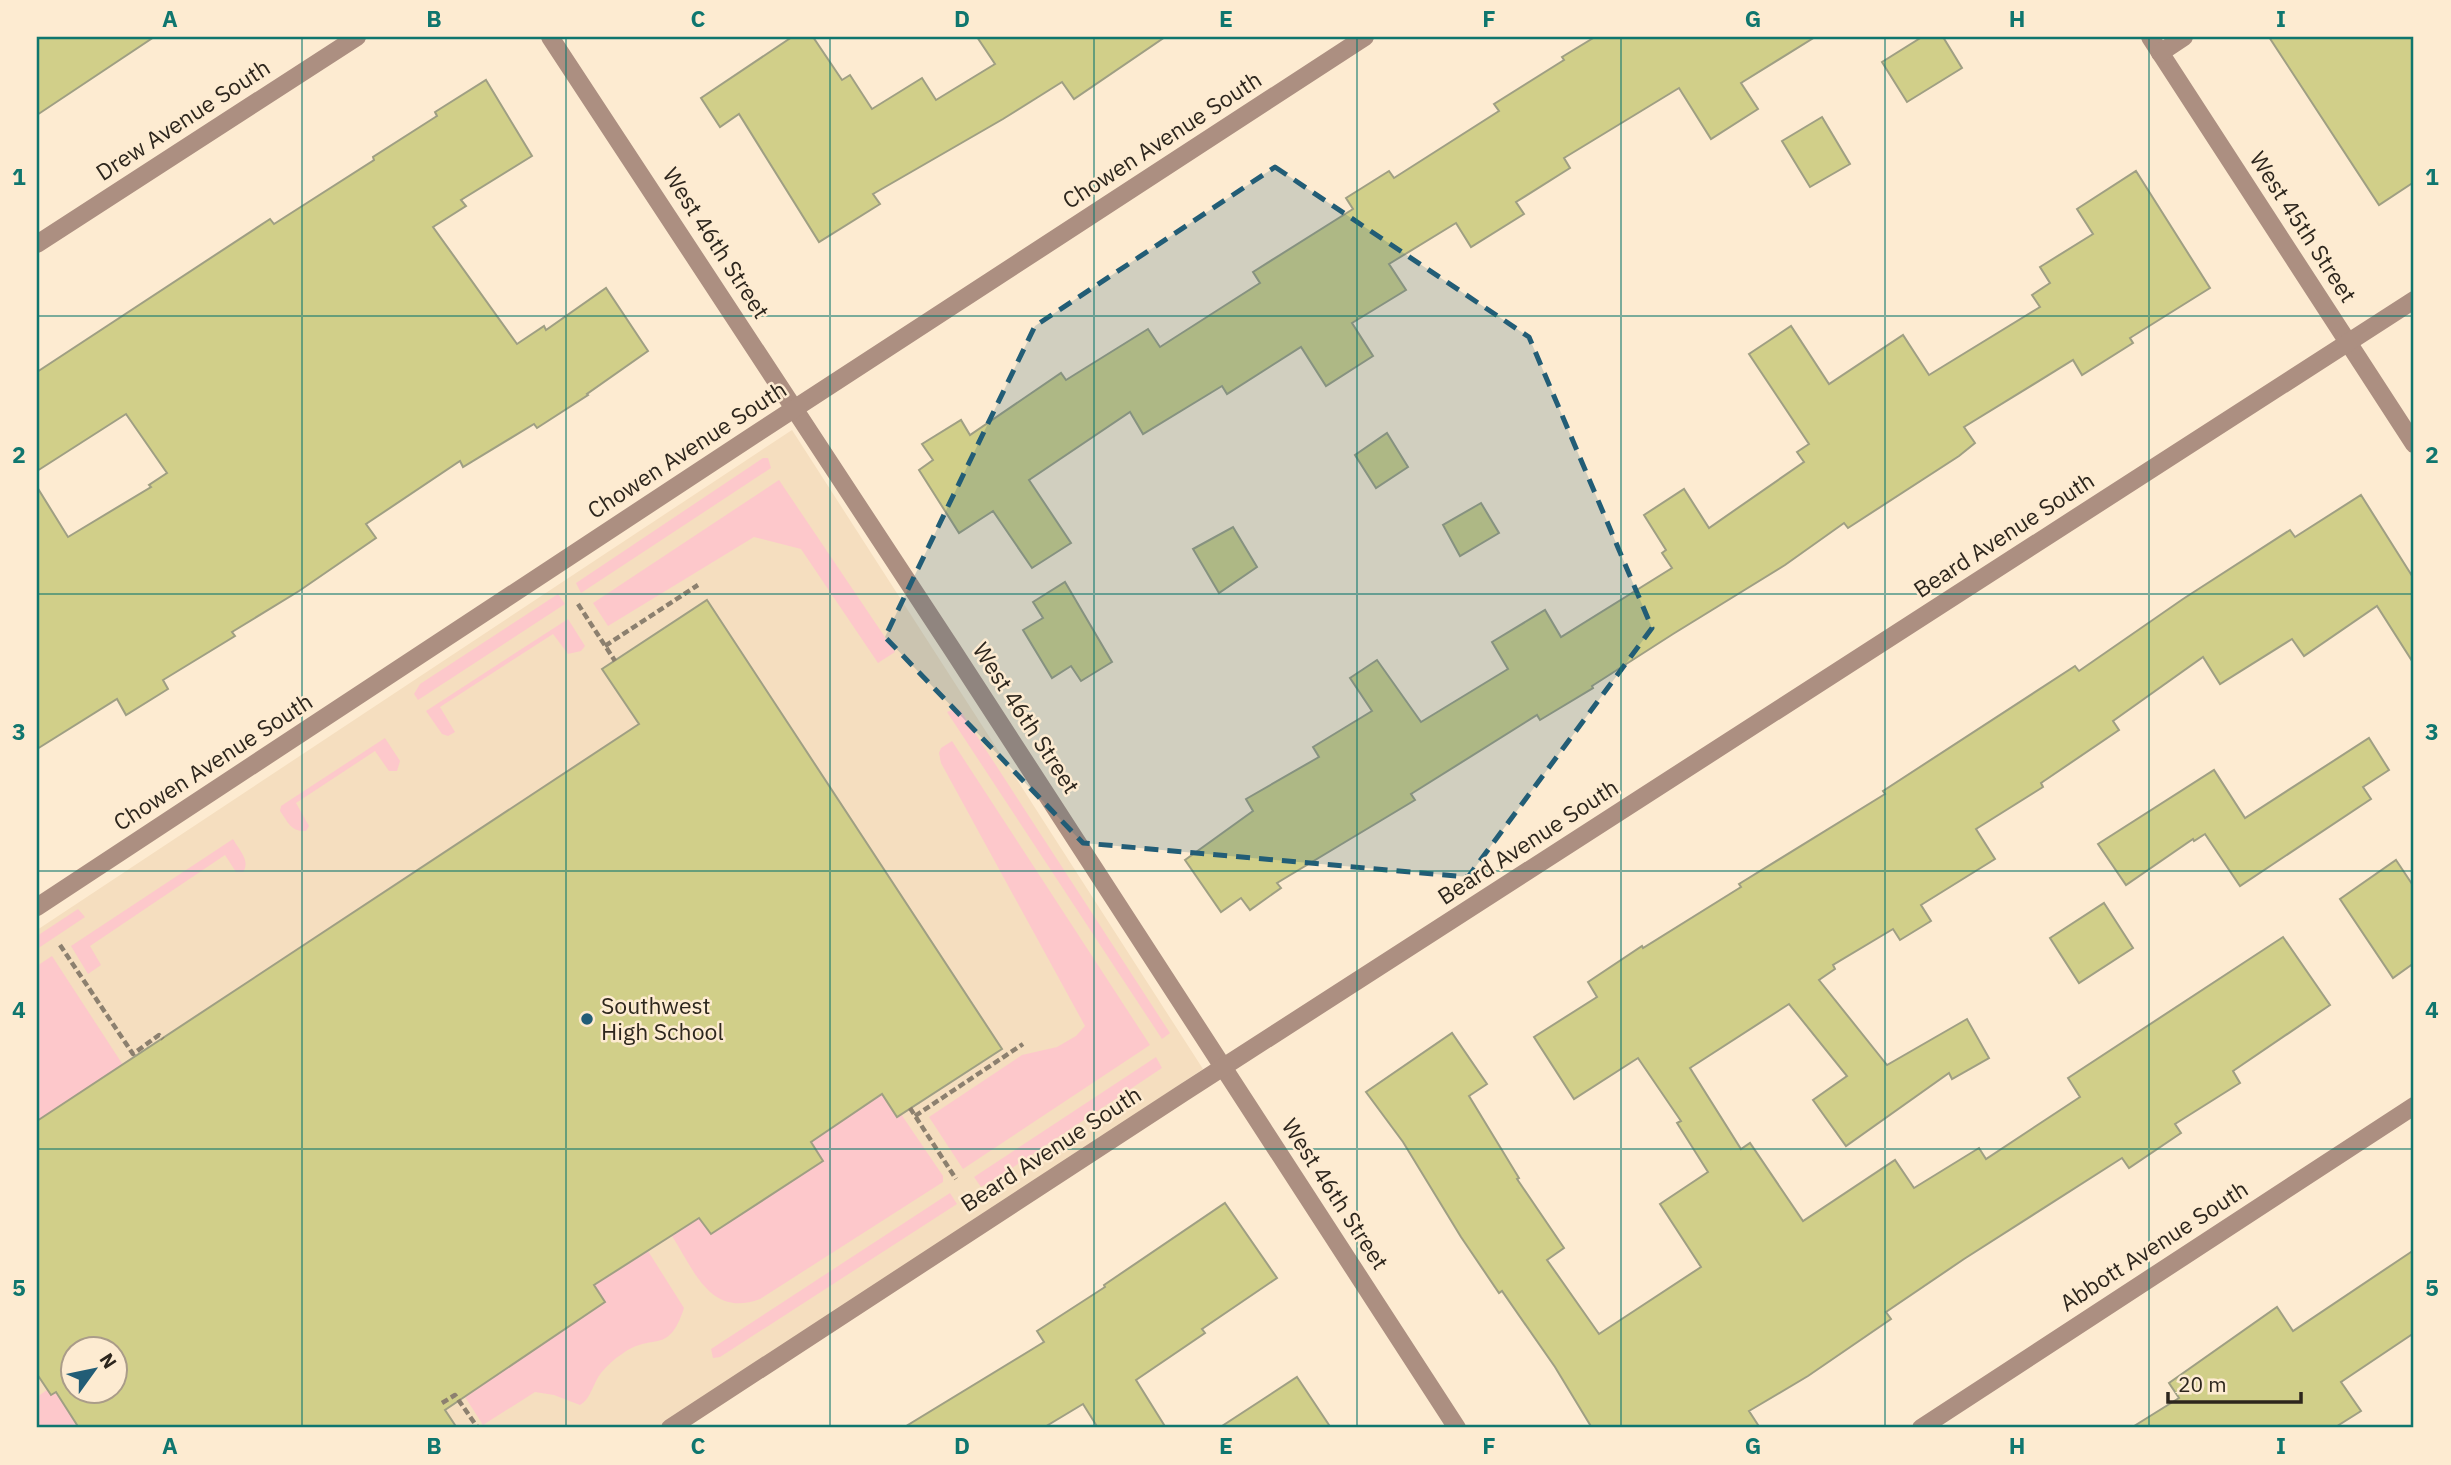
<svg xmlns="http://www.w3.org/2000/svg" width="2451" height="1465" font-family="'IBM Plex Sans',sans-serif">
<rect width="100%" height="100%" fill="#fdebd1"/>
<!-- built -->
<path fill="#f5debf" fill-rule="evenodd" d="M 792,430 L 1203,1069 L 663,1428 L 37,1428 L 37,930 ZM 74,1350 L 116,1350 L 116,1392 L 74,1392 Z"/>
<!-- green -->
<g fill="#fdc8cb">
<polygon points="763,458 768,458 771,468 581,593 576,583"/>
<polygon points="779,480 895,652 878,663 801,549 754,537 608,626 593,603"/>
<polygon points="558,594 565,604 418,700 414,694 420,684"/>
<polygon points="568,619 585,646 581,651 568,654 553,634 440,707 455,732 448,736 442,734 426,711"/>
<polygon points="954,709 960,710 1170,1033 1162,1039 947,712"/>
<path d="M 385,738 L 400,761 L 397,771 L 389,771 L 375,751 L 296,803 L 309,826 L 306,831 C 291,832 288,822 280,811 L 281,806 Z"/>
<polygon points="952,741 1150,1045 963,1169 929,1117 1022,1055 1057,1047 1076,1036 1085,1026 941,763 939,753 941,748"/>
<path d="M 233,839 C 239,850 251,861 243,872 L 236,872 L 225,855 L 90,946 L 101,965 L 88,974 L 71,946 Z"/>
<polygon points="78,909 85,917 37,949 37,936"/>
<polygon points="52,956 123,1065 37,1121 37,966"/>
<polygon points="1156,1057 1162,1068 1000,1176 981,1187 974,1177"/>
<path d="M 882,1094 L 901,1114 L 943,1176 L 943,1182 L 760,1299 C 710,1318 694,1270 672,1236 L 699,1218 L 711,1234 L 823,1161 L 811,1142 Z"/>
<polygon points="950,1193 957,1204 720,1357 713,1358 711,1349"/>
<path d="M 648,1251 L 684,1308 C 668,1357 653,1331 622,1354 C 614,1359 607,1366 601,1373 C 593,1383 591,1399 580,1405 L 554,1395 L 535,1392 L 483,1425 L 458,1386 L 483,1361 L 494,1377 L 605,1303 L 594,1285 Z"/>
<polygon points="47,1390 51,1395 56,1392 79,1428 37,1428 37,1397"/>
</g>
<!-- building -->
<g fill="#d1cf89" stroke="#9f9f83" stroke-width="2" fill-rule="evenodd">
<polygon points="37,37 154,37 37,115"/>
<polygon points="792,37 813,37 842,80 850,75 872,109 922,78 936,100 995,64 977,37 1165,37 1074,99 1062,82 1003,119 873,194 880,204 819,242 739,114 720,127 701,98"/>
<polygon points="1595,37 1815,37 1741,83 1758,109 1711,139 1679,88 1564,158 1570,168 1516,202 1524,214 1471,247 1456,223 1389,264 1406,290 1352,323 1373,356 1326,386 1301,347 1227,394 1222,386 1143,434 1130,412 1029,480 1071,543 1032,568 993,511 959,533 919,470 933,460 922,444 961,420 970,435 1061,373 1066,380 1148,329 1160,347 1260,283 1253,272 1353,209 1346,198 1389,171 1394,178 1499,111 1494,104 1564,60 1562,57"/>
<polygon points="1922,37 1943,37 1962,68 1907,102 1882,62"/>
<polygon points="2269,37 2414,37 2414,182 2379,205"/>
<polygon points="486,80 532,156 461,200 466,206 433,227 517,344 544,326 546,330 606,288 648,351 587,394 588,395 537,428 534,424 463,467 460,461 366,524 376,538 299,591 232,632 235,636 163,680 168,689 126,715 117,699 37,749 37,487 68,537 151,487 149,485 167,473 126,414 37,471 37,372 270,219 274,224 374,160 373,157 437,116 435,112"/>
<polygon points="1822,117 1850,164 1810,187 1782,141"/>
<polygon points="2136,171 2210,288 2130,338 2133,343 2082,375 2073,360 1964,427 1975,443 1959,456 1848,528 1844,523 1785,565 1673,634 1592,686 1593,688 1540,720 1537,715 1411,794 1415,800 1277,883 1281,888 1250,910 1241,898 1221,912 1185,860 1253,811 1246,799 1319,757 1313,747 1372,711 1350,678 1377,660 1421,722 1508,669 1492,642 1545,610 1561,637 1672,568 1662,553 1666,550 1644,515 1684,489 1709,528 1804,462 1797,452 1809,444 1749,354 1791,326 1829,384 1903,335 1929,375 2040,307 2032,295 2050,283 2040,267 2093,234 2077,209"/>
<polygon points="1387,433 1408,467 1376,488 1355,455"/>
<polygon points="2361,495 2414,579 2414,664 2377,606 2304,656 2292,639 2220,684 2203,657 2113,721 2119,730 2041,783 2043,787 1976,829 1995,859 1921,905 1931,921 1900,940 1893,929 1833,965 1835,969 1819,980 1887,1065 1967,1019 1989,1058 1952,1079 1949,1073 1846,1146 1813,1100 1847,1076 1789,1004 1690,1068 1741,1149 1750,1143 1803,1221 1895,1160 1914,1188 1979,1148 1986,1159 2080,1097 2068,1078 2283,937 2330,1005 2233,1071 2240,1083 2175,1124 2181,1133 2129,1168 2122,1158 1964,1259 1886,1312 1891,1319 1808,1376 1749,1411 1760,1428 1592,1428 1555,1367 1502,1291 1499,1293 1461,1237 1403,1142 1366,1092 1452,1033 1487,1084 1469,1096 1519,1178 1517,1179 1564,1248 1547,1260 1599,1334 1701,1267 1660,1204 1708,1172 1677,1123 1681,1121 1638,1058 1574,1099 1534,1037 1597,997 1588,982 1642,946 1643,948 1741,887 1739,884 1885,794 1883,791 2075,666 2079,671 2183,599 2290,530 2295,537"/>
<polygon points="1481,503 1499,533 1460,556 1443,525"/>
<polygon points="1233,527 1257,567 1219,593 1193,549"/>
<polygon points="1065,582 1112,662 1081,681 1071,666 1052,678 1023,630 1043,618 1033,602"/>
<path d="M 707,600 L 1002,1049 L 897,1117 L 882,1094 L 811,1142 L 823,1161 L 711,1234 L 699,1218 L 594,1285 L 605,1302 L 445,1410 L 457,1428 L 79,1428 L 56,1392 L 51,1395 L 37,1374 L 37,1121 L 639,724 L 602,669 ZM 74,1349 L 116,1349 L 116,1391 L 74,1391 Z"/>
<polygon points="2369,738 2389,770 2363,787 2371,799 2240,886 2205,834 2194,841 2193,839 2126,885 2098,844 2214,770 2245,818"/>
<polygon points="2396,860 2414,887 2414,963 2393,978 2340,899"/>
<polygon points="2104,903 2133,948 2079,983 2050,938"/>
<polygon points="1225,1203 1277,1278 1202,1329 1205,1333 1136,1380 1166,1428 1098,1428 1083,1404 1043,1428 903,1428 1044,1342 1037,1331 1105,1287 1104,1285"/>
<polygon points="2414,1250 2414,1333 2341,1382 2361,1411 2334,1428 2131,1428 2179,1398 2169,1383 2277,1307 2293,1331"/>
<polygon points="1297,1377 1331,1428 1219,1428"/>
</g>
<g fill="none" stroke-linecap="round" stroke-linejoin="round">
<!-- path -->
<g stroke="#8c806f" stroke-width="4.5" stroke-dasharray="7 3.5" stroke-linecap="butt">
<polyline points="578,604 615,661"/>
<polyline points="605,646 698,585"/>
<polyline points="60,945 133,1054 159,1035 163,1039"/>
<polyline points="910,1108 956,1179"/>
<polyline points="915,1116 1023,1044"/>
<polyline points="442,1403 455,1395 478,1428"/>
</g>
<!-- minor -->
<g stroke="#ac8f81" stroke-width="18">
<polyline points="550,37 952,649 1457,1428"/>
<polyline points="2150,37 2414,444"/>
<polyline points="2160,53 2184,37"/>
<polyline points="37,244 357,37"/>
<polyline points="37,907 754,435 1365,37"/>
<polyline points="670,1428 1183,1093 2414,300"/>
<polyline points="1921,1428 2414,1106"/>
</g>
</g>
<!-- marked area -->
<path fill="#225d76" fill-opacity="0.2" stroke="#225d76" stroke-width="5" stroke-dasharray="14 9" stroke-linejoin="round" d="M 1275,167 L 1529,337 L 1652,628 L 1468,877 L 1083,843 L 885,637 L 1035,326 Z"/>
<!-- grid -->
<path fill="none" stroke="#0f766e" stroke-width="2" stroke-opacity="0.55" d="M 302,37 L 302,1428M 566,37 L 566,1428M 830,37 L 830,1428M 1094,37 L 1094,1428M 1357,37 L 1357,1428M 1621,37 L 1621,1428M 1885,37 L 1885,1428M 2149,37 L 2149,1428M 37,316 L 2414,316M 37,594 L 2414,594M 37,871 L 2414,871M 37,1149 L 2414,1149"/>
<!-- markers -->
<circle fill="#225d76" stroke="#fdebd1" stroke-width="2.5" cx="587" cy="1019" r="7"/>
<g text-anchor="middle" stroke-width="5" stroke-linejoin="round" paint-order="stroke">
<!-- street labels -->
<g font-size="23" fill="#2d261d" stroke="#fdebd1">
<text transform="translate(183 120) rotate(-33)" y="8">Drew Avenue South</text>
<text transform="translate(1162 140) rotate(-33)" y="8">Chowen Avenue South</text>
<text transform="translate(2303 227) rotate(57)" y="8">West 45th Street</text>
<text transform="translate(716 243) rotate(57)" y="8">West 46th Street</text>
<text transform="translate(687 450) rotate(-33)" y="8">Chowen Avenue South</text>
<text transform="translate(2004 535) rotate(-33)" y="8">Beard Avenue South</text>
<text transform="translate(1026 718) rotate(57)" y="8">West 46th Street</text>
<text transform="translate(213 762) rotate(-33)" y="8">Chowen Avenue South</text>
<text transform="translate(1528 842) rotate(-33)" y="8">Beard Avenue South</text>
<text transform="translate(1051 1149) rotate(-33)" y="8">Beard Avenue South</text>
<text transform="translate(1335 1194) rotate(57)" y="8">West 46th Street</text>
<text transform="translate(2154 1246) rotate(-33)" y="8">Abbott Avenue South</text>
</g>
<!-- poi labels -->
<g font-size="23" fill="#2d261d" stroke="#fdebd1" text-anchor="start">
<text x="601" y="1014">Southwest<tspan x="601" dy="26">High School</tspan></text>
</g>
</g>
<!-- border -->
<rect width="2451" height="1465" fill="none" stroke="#fdebd1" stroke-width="77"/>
<!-- north arrow -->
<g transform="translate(94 1370) rotate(57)"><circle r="33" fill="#fdebd1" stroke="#aa9c89" stroke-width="2"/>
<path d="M0-5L12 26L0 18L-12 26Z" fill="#225d76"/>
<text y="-10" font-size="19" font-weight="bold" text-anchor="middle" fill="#2d261d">N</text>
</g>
<!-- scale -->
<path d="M2168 1392v10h133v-10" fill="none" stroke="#2d261d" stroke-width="3.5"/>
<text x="2178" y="1392" font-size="21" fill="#2d261d" stroke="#fdebd1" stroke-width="5" paint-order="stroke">20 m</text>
<rect x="38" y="38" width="2374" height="1388" fill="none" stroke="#0f766e" stroke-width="2.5"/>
<g font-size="23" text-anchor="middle" font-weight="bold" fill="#0f766e">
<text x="170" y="27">A</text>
<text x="434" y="27">B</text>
<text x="698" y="27">C</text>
<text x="962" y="27">D</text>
<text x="1226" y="27">E</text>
<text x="1489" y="27">F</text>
<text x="1753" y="27">G</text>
<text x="2017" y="27">H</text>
<text x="2281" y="27">I</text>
<text x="19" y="185">1</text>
<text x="2432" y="185">1</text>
<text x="19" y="463">2</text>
<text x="2432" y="463">2</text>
<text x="19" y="740">3</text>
<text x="2432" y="740">3</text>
<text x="19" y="1018">4</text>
<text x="2432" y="1018">4</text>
<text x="19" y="1296">5</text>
<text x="2432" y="1296">5</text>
<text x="170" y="1454">A</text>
<text x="434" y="1454">B</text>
<text x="698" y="1454">C</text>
<text x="962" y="1454">D</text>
<text x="1226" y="1454">E</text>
<text x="1489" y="1454">F</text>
<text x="1753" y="1454">G</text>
<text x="2017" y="1454">H</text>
<text x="2281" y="1454">I</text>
</g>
</svg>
